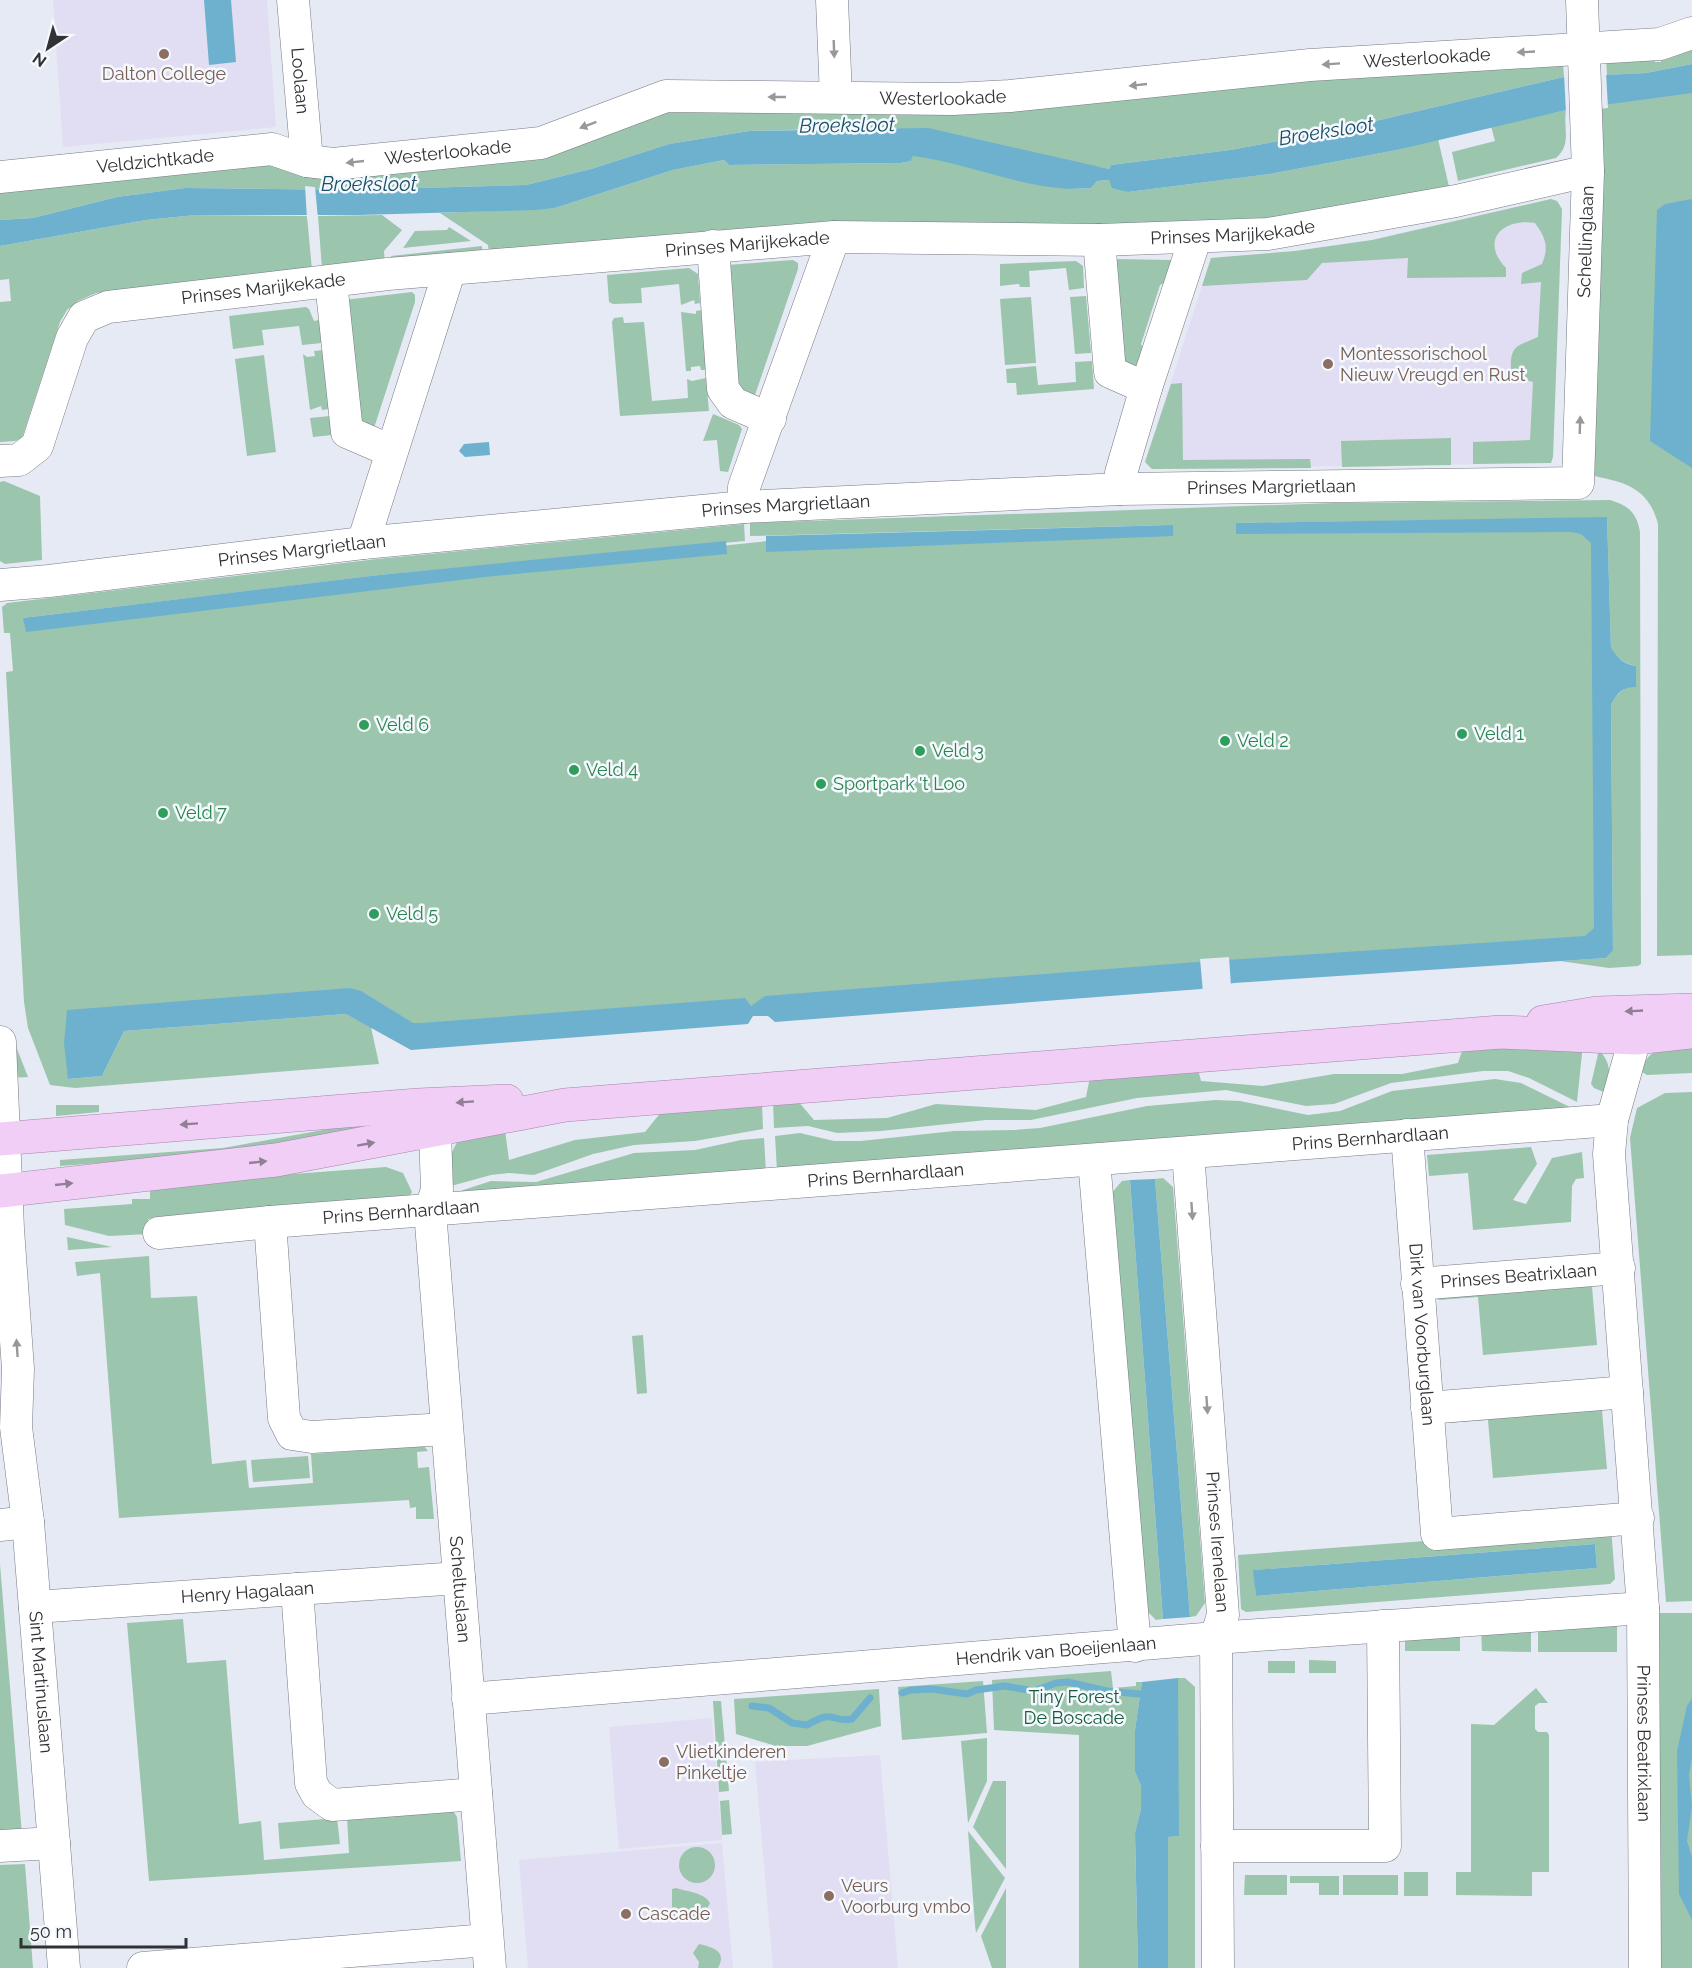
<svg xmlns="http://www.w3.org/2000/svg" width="1692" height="1968" font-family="Raleway,sans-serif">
<rect width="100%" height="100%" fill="#e6eaf4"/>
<!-- education -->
<g fill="#e1ddf3">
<polygon points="53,0 267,0 276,127 63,147"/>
<polygon points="1551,199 1557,201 1562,209 1553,457 1551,463 1152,469 1145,462 1211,258 1295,251 1372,240"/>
<polygon points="712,1718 722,1840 619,1849 609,1727"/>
<polygon points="880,1755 898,1968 773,1968 755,1762"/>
<polygon points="722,1843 733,1968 528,1968 519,1860"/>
</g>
<!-- green -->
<g fill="#9cc5ad" fill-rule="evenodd">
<polygon points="1692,47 1692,64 1646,73 1607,75 1606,58 1654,56 1655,62 1661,62 1661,55"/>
<polygon points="1563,64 1564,77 1337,130 1230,150 1111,165 1109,169 889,127 749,131 669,144 591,169 526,185 349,190 185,188 117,197 33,218 0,220 0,189 272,160 315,176 662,110 1274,82"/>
<path d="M 1692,82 L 1692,955 L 1657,956 L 1658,524 C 1648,486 1623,482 1589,475 L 1595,102 Z"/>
<path d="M 1566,110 C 1563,129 1572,144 1556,158 L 1458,181 L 1452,152 L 1495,141 L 1491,126 Z"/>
<polygon points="1438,139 1450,191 1293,220 489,254 488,245 440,213 555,208 673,170 724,160 729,165 901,163 911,161 913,155 941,159 1076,189 1091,188 1097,181 1109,180 1128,192 1270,174 1397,150"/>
<path d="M 1551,199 L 1557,201 L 1562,209 L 1553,457 L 1551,463 L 1473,464 L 1473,442 L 1530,440 L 1533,382 L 1520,378 L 1511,369 C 1510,345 1518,346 1538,337 L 1541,282 L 1521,284 L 1522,273 L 1542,264 C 1549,247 1546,238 1535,223 C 1502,218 1480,241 1506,268 L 1506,277 L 1407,278 L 1408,258 L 1322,263 L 1307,280 L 1202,286 L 1211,258 L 1295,251 L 1372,240 Z"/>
<polygon points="196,215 307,216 312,270 96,293 78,301 67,310 60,322 22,438 15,441 0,442 0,302 11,301 9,279 0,280 0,246 146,220"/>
<polygon points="382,215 402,230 384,251 385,265 322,269 318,216"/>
<polygon points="449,227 471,241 403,248 415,231 447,230"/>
<polygon points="482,246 482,254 392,264 391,256"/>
<polygon points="1114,259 1171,260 1173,267 1168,281 1160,285 1141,344 1145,353 1138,368 1121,364"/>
<polygon points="793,260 798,263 798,269 754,398 736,390 727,265"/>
<polygon points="1076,261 1083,266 1084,288 1069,290 1066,268 1029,271 1030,287 1020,287 1019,284 1000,286 1000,264"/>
<polygon points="689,268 698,274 700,303 695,304 694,300 681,305 679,284 641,288 642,303 613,304 609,302 607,275"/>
<polygon points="412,292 415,295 415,302 373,431 362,428 344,300"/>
<polygon points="1086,296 1091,353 1075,354 1070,297"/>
<polygon points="1031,297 1036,363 1005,365 1000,299"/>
<polygon points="306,307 309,309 314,321 319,320 322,343 302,345 299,326 262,330 264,345 233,349 229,316"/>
<polygon points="701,310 706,370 701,370 700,366 691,367 691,371 686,371 681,312 696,314 696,311"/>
<polygon points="623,317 624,323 644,322 652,401 688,398 687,379 692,381 706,378 709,411 620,416 612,322 614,318"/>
<polygon points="323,350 330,409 322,410 321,406 310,410 303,354 307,357 315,356 314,351"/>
<polygon points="264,355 276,452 247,456 235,359"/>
<polygon points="1092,361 1094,389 1017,395 1016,383 1007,383 1006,369 1036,366 1038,385 1076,382 1075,362"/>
<polygon points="1182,383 1183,460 1310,459 1311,468 1152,469 1145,462 1171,384"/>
<polygon points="713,414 739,425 742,429 728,472 720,471 717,440 703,441"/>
<polygon points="330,416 332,435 313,437 310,418"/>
<polygon points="1451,438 1451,465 1342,467 1341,441"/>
<polygon points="4,481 40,496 42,560 5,564 0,561 0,482"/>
<path d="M 1610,500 C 1628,505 1637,513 1640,532 L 1641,964 L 1638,966 L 1609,968 L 1560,961 L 1606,958 L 1613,951 L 1611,705 C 1617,693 1623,687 1636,686 L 1636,666 C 1623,663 1617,659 1611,647 L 1607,518 L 1236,523 L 1236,528 L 1598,521 L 1605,948 L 409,1037 L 344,1002 L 66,1024 L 69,1079 L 102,1076 L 124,1031 L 346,1014 L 371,1027 L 379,1064 L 75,1088 L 50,1085 L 28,1028 L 24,1002 L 6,672 L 13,671 L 10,633 L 4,633 L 2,607 L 7,603 L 377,559 L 744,524 L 745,541 L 380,575 L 23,618 L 768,541 L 1173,525 L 750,536 L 750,523 L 1334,503 Z"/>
<polygon points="12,1036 28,1077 10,1078"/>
<path d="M 1692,1040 L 1692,1073 L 1647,1075 L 1642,1072 C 1645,1047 1671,1046 1692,1040 Z"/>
<polygon points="1583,1044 1577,1102 1529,1078 1508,1071 1483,1071 1391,1083 1334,1104 1306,1106 1226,1090 1137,1098 1031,1120 986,1120 881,1131 837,1133 808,1126 774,1128 773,1102 797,1100 814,1120 887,1118 936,1104 1036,1110 1086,1097 1090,1077 1198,1069 1201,1081 1263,1086 1334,1074 1402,1074 1458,1063 1463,1048"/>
<path d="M 1599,1050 C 1612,1064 1610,1075 1606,1093 L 1594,1088 L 1591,1084 Z"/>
<polygon points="1495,1079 1521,1083 1572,1108 777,1171 775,1136 800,1133 834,1141 861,1141 954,1131 1014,1130 1040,1128 1147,1106 1215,1100 1240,1101 1308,1115 1340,1111 1392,1091"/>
<polygon points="1692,1092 1692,1601 1666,1602 1630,1138 1637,1108 1665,1093"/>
<polygon points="762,1103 763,1129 695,1141 634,1145 593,1154 534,1175 509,1173 491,1175 451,1186 450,1156 457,1142 504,1123 509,1160 575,1140 645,1132 662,1111"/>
<polygon points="56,1105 99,1105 99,1112 56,1116"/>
<polygon points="394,1117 324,1146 60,1166 60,1160 223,1148"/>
<polygon points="764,1138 766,1172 457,1192 491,1181 536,1182 634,1153 695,1150 741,1140"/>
<polygon points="1531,1147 1537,1164 1513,1200 1526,1204 1552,1158 1582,1152 1584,1178 1576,1179 1572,1186 1571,1222 1473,1230 1468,1173 1429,1176 1427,1155"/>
<polygon points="386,1167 403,1173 412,1192 408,1199 148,1219 148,1234 109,1236 65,1225 64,1209 132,1204 132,1199 150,1199 150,1191 189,1182"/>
<polygon points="1163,1178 1173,1187 1205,1603 1196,1616 1190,1617 1155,1179"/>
<polygon points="1130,1180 1163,1619 1156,1620 1147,1611 1109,1196 1122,1181"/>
<polygon points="67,1237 112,1247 68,1250"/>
<polygon points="149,1256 151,1298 197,1296 212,1464 246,1460 249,1488 313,1483 311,1454 424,1446 428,1451 417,1452 418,1468 429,1467 434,1519 416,1519 416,1507 410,1508 409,1500 119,1518 100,1273 77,1276 75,1262"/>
<polygon points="1591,1275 1597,1345 1483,1355 1478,1297 1438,1300 1437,1288"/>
<polygon points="643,1335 647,1393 637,1394 632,1336"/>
<polygon points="1601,1399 1607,1469 1493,1478 1488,1420 1447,1423 1446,1412"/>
<polygon points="308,1456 310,1478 253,1482 251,1460"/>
<path d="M 1611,1527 L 1615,1579 L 1610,1584 L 1246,1612 L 1241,1609 L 1238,1555 ZM 1595,1544 L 1597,1568 L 1256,1596 L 1254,1570 Z"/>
<polygon points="0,1564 22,1835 0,1837"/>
<polygon points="1652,1613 1692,1613 1692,1968 1653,1968"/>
<polygon points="183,1619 187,1663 226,1660 239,1824 261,1821 264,1860 349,1853 347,1817 453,1811 457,1817 461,1861 149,1881 127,1623"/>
<polygon points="1617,1621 1617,1652 1538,1652 1538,1626"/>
<polygon points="1531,1627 1531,1652 1482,1651 1481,1631"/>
<polygon points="1460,1633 1460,1651 1405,1651 1405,1638"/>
<polygon points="1309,1660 1336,1661 1336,1673 1309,1673"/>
<rect x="1268" y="1661" width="27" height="12"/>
<polygon points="1111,1671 1113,1688 1136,1686 1136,1682 1142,1682 1135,1730 1135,1772 1141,1786 1141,1809 1135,1834 1138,1968 1079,1968 1079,1735 994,1730 992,1680"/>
<polygon points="1178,1678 1185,1678 1195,1687 1195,1968 1168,1968 1168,1837 1178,1836"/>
<polygon points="983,1681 987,1733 902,1740 898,1687"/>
<polygon points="1536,1688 1548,1703 1539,1703 1535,1706 1535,1729 1538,1732 1547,1732 1549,1735 1549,1872 1532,1872 1532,1896 1456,1895 1456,1872 1471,1872 1471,1724 1494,1725"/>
<polygon points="879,1689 881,1726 807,1746 776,1746 736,1734 734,1699"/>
<polygon points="713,1701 721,1701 729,1791 719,1792"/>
<polygon points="987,1738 987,1781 968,1823 961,1741"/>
<polygon points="993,1781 1006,1781 1006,1869 973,1827"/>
<polygon points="729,1800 732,1834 722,1835 720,1801"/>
<polygon points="337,1818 340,1844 280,1849 278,1823"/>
<polygon points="968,1831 1005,1878 976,1933 975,1925"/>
<circle cx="697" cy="1865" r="18"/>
<polygon points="25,1864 33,1968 0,1968 0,1865"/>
<rect x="1404" y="1872" width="24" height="24"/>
<polygon points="1245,1875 1287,1875 1287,1895 1244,1895"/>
<rect x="1343" y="1875" width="55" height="20"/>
<polygon points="1290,1876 1339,1876 1339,1895 1319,1895 1319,1883 1290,1883"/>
<path d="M 676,1888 C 688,1892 703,1892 710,1903 L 704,1915 L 681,1920 L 675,1917 L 672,1913 L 672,1889 Z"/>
<polygon points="1006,1888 1006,1968 992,1968 981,1936"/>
<path d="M 699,1944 C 712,1947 728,1951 718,1968 L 698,1968 L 699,1962 L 693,1953 Z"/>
</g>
<!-- water -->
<g fill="#6db1cf">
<polygon points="204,0 231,0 236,62 209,65"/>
<path d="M 1692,64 L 1692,93 L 1566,110 L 1397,150 L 1270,174 L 1128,192 L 1112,188 L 1109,180 L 1097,181 L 1091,188 C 1032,194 972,163 913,156 L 911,161 L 901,163 L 729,165 L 724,160 L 673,170 L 555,208 L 535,210 L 359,215 L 196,215 L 146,220 L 0,246 L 0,220 L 33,218 L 117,197 L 185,188 L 349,190 L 526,185 L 591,169 L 669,144 L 749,131 L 928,128 L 1109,169 L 1111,165 L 1230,150 L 1337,130 L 1564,77 L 1646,73 Z"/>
<polygon points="1692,199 1692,468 1650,441 1657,210 1665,204"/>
<polygon points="489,442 490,455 465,457 459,451 464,444"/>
<path d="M 1607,517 L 1611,647 C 1617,658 1623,664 1636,666 L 1636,687 C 1622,687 1617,693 1611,705 L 1613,951 L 1606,958 L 1234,983 L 1201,989 L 775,1022 L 768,1016 L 753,1016 L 748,1024 L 411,1050 L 346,1014 L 124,1031 L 102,1076 L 68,1079 L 64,1043 L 67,1010 L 350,988 L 361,991 L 413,1023 L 421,1023 L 745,998 L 751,1006 L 765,996 L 1197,962 L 1585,936 L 1594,928 L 1591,543 L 1581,534 L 1571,532 L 1236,534 L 1236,523 Z"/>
<polygon points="1173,525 1173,536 766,552 766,536"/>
<polygon points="726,541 727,554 485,577 26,632 23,618 379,575"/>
<polygon points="1155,1179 1190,1617 1163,1619 1130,1180"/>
<polygon points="1595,1544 1597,1568 1256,1596 1253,1570"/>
<polygon points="1178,1678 1179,1836 1168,1837 1168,1968 1138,1968 1135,1833 1141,1809 1141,1786 1135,1772 1135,1730 1142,1682"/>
<polygon points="1692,1698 1692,1757 1689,1775 1692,1807 1687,1841 1692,1857 1692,1920 1679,1894 1677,1751 1687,1706"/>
</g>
<!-- pier -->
<g fill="#e6eaf4">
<polygon points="1606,72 1608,108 1566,113 1564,74"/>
<polygon points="305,186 315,187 318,219 307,219"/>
<polygon points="1229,957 1231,986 1203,992 1200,959"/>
</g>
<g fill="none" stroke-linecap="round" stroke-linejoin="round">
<!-- stream -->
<g stroke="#6db1cf" stroke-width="7">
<polyline points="902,1693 911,1690 932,1689 967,1694 976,1690 1005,1686 1034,1691 1056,1683 1068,1682 1107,1691 1139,1694"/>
<path d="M 752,1706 L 769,1708 L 792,1723 L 807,1725 C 836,1708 829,1723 852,1719 L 870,1698"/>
</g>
<defs>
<g id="minor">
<path id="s1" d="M 293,0 L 307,161"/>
<polyline points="832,0 836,97"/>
<path id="s2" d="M 0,177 L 272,149 L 307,161 L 333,164 L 541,143 L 666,96 L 953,99 L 1010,96 L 1310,65 L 1660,44 L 1692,33"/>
<polyline points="1099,240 1110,372 1146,388"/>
<polyline points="713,246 723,389 733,403 770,419"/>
<polyline points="331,282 347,432 391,451"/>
<path id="s3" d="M 0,461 L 19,460 L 37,446 L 72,338 L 84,317 L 108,307 L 388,274 L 834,237 L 1099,240 L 1268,234 L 1456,201 L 1588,171"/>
<polyline points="1120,489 1121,473 1146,388 1195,239"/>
<polyline points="744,507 744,487 834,237"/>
<polyline points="363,543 450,269"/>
<path id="s4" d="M 0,585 L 49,581 L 363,543 L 744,507 L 1120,489 L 1578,483 L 1588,171 L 1582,0"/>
<path id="s5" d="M 1635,1038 L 1612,1120 L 1609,1154 L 1643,1608 L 1645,1968"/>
<path id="s6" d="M 0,1042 L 8,1229 L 18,1369 L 16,1427 L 28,1522 L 64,1968"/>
<path id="s7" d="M 420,1107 L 435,1131 L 437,1190 L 430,1211 L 490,1968"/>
<path id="s8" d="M 1407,1135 L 1437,1534 L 1638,1518"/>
<path id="s9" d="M 1188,1153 L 1223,1615 L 1216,1638 L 1218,1968"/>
<polyline points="1094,1160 1135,1646"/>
<polyline points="270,1222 284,1418 292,1434 312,1437 446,1429"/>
<path id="s10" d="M 159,1233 L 270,1222 L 1612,1120"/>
<path id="s11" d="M 1417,1284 L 1619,1268"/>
<polyline points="1427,1408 1627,1392"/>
<polyline points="0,1525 28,1522"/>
<polyline points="297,1589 311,1783 317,1794 332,1805 476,1794"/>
<path id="s12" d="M 35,1607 L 459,1578"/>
<path id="s13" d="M 468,1699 L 1216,1638 L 1643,1608"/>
<polyline points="0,1846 54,1843"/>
<polyline points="1217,1846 1385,1846 1383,1626"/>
<polyline points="143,1968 487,1940"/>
</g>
<g id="major">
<polyline points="1543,1022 1597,1013 1692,1010"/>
<polyline points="0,1139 418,1105 507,1101"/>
<polyline points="0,1191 276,1160 565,1105 1501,1032 1635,1038 1692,1032"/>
</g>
</defs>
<!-- minor casing -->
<use href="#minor" stroke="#767a82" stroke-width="33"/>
<!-- major casing -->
<use href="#major" stroke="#a782ae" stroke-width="34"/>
<!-- minor -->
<use href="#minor" stroke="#fff" stroke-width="32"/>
<!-- major -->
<use href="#major" stroke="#f1cef5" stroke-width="33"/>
</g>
<!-- one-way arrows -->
<defs><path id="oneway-solid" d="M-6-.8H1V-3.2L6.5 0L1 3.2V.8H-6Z" transform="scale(1.5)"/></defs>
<g fill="#97989a">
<use href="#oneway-solid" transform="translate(834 49) rotate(88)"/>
<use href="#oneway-solid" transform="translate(1526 52) rotate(177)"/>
<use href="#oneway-solid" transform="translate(1331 64) rotate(176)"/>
<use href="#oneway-solid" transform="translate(1138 85) rotate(174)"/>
<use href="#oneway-solid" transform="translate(777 97) rotate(-180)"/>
<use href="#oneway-solid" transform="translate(588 125) rotate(159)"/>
<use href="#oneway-solid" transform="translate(355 162) rotate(174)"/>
<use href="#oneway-solid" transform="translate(1580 425) rotate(-88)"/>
<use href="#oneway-solid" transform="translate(1192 1211) rotate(86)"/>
<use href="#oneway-solid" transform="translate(17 1348) rotate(-94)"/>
<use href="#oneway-solid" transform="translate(1207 1405) rotate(86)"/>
</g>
<g fill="#908095">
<use href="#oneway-solid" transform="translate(1634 1011) rotate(177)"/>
<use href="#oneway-solid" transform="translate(465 1102) rotate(176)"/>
<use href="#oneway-solid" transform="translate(189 1124) rotate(176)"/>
<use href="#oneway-solid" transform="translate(366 1144) rotate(-10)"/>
<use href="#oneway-solid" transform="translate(258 1162) rotate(-6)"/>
<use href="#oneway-solid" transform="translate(64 1184) rotate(-6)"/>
</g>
<!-- markers -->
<g fill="#8d6e63" stroke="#f5f8fd" stroke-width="2">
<circle cx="164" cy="54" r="6"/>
<circle cx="1328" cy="364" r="6"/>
<circle cx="664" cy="1762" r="6"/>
<circle cx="829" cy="1896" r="6"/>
<circle cx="626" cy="1914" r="6"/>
</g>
<g fill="#2e9e5b" stroke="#f5f8fd" stroke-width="2">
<circle cx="364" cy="725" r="6"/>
<circle cx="1462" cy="734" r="6"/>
<circle cx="1225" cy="741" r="6"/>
<circle cx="920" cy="751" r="6"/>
<circle cx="574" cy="770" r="6"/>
<circle cx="821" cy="784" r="6"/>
<circle cx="163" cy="813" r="6"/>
<circle cx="374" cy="914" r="6"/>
</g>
<g text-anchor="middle" stroke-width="5" stroke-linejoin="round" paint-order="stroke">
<!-- street labels -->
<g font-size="18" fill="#2f3135" stroke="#f5f8fd">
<text dy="6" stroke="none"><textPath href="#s2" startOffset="1442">Westerlookade</textPath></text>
<text dy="6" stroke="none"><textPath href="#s1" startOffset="81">Loolaan</textPath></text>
<text dy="6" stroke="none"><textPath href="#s2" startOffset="956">Westerlookade</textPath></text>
<text dy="6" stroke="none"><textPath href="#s2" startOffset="452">Westerlookade</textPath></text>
<text dy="6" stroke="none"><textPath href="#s2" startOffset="156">Veldzichtkade</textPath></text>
<text dy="6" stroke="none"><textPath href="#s3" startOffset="1334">Prinses Marijkekade</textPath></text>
<text dy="6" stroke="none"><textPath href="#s4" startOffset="1824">Schellinglaan</textPath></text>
<text dy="6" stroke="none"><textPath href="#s3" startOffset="848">Prinses Marijkekade</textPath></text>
<text dy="6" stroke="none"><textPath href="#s3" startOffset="362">Prinses Marijkekade</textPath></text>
<text dy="6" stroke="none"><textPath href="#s4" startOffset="1276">Prinses Margrietlaan</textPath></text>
<text dy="6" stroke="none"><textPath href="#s4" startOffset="790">Prinses Margrietlaan</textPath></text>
<text dy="6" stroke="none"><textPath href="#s4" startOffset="304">Prinses Margrietlaan</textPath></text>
<text dy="6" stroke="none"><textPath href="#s10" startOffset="1215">Prins Bernhardlaan</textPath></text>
<text dy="6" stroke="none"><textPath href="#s10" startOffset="729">Prins Bernhardlaan</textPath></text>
<text dy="6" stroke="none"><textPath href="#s10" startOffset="243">Prins Bernhardlaan</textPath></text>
<text dy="6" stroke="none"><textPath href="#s11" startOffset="102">Prinses Beatrixlaan</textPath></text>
<text dy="6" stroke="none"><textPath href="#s8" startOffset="200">Dirk van Voorburglaan</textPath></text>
<text dy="6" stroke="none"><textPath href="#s9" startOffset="390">Prinses Irenelaan</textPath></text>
<text dy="6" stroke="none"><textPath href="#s7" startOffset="489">Scheltuslaan</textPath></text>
<text dy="6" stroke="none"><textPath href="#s12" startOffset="213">Henry Hagalaan</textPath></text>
<text dy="6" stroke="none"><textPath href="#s13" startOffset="590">Hendrik van Boeijenlaan</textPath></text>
<text dy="6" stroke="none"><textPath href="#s6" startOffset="642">Sint Martinuslaan</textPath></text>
<text dy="6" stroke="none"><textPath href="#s5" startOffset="710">Prinses Beatrixlaan</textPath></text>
</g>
<!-- education labels -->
<g font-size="18" fill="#785e54" stroke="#f5f8fd" text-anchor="start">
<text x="164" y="80" text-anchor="middle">Dalton College</text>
<text x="1340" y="360">Montessorischool<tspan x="1340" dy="21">Nieuw Vreugd en Rust</tspan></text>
<text x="676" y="1758">Vlietkinderen<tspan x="676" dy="21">Pinkeltje</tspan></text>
<text x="841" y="1892">Veurs<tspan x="841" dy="21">Voorburg vmbo</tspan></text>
<text x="638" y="1920">Cascade</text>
</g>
<!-- leisure labels -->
<g font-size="18" fill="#27864d" stroke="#f5f8fd" text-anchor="start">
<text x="376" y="731">Veld 6</text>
<text x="1474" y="740">Veld 1</text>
<text x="1237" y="747">Veld 2</text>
<text x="932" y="757">Veld 3</text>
<text x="586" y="776">Veld 4</text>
<text x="833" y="790">Sportpark 't Loo</text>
<text x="175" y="819">Veld 7</text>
<text x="386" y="920">Veld 5</text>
</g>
<!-- park labels -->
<g font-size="18" fill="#135c3b" stroke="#f5f8fd">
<text x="1074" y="1703">Tiny Forest<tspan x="1074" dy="21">De Boscade</tspan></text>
</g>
<!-- water labels -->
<g font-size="20" font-style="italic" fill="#1a5166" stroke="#f5f8fd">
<text transform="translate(847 125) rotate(-1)" y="7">Broeksloot</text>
<text transform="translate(1326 131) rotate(-9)" y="7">Broeksloot</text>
<text x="369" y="191">Broeksloot</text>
</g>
</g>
<!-- north arrow -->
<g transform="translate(48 48) rotate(216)" stroke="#f5f8fd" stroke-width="4.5" paint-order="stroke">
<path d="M0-4.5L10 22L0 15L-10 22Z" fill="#2f3135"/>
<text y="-9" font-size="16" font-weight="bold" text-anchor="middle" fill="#2f3135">N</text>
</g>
<!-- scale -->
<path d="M21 1938v9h165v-9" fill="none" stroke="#2f3135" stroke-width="3"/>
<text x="30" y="1938" font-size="18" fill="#2f3135" stroke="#f5f8fd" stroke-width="4.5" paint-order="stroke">50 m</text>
</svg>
